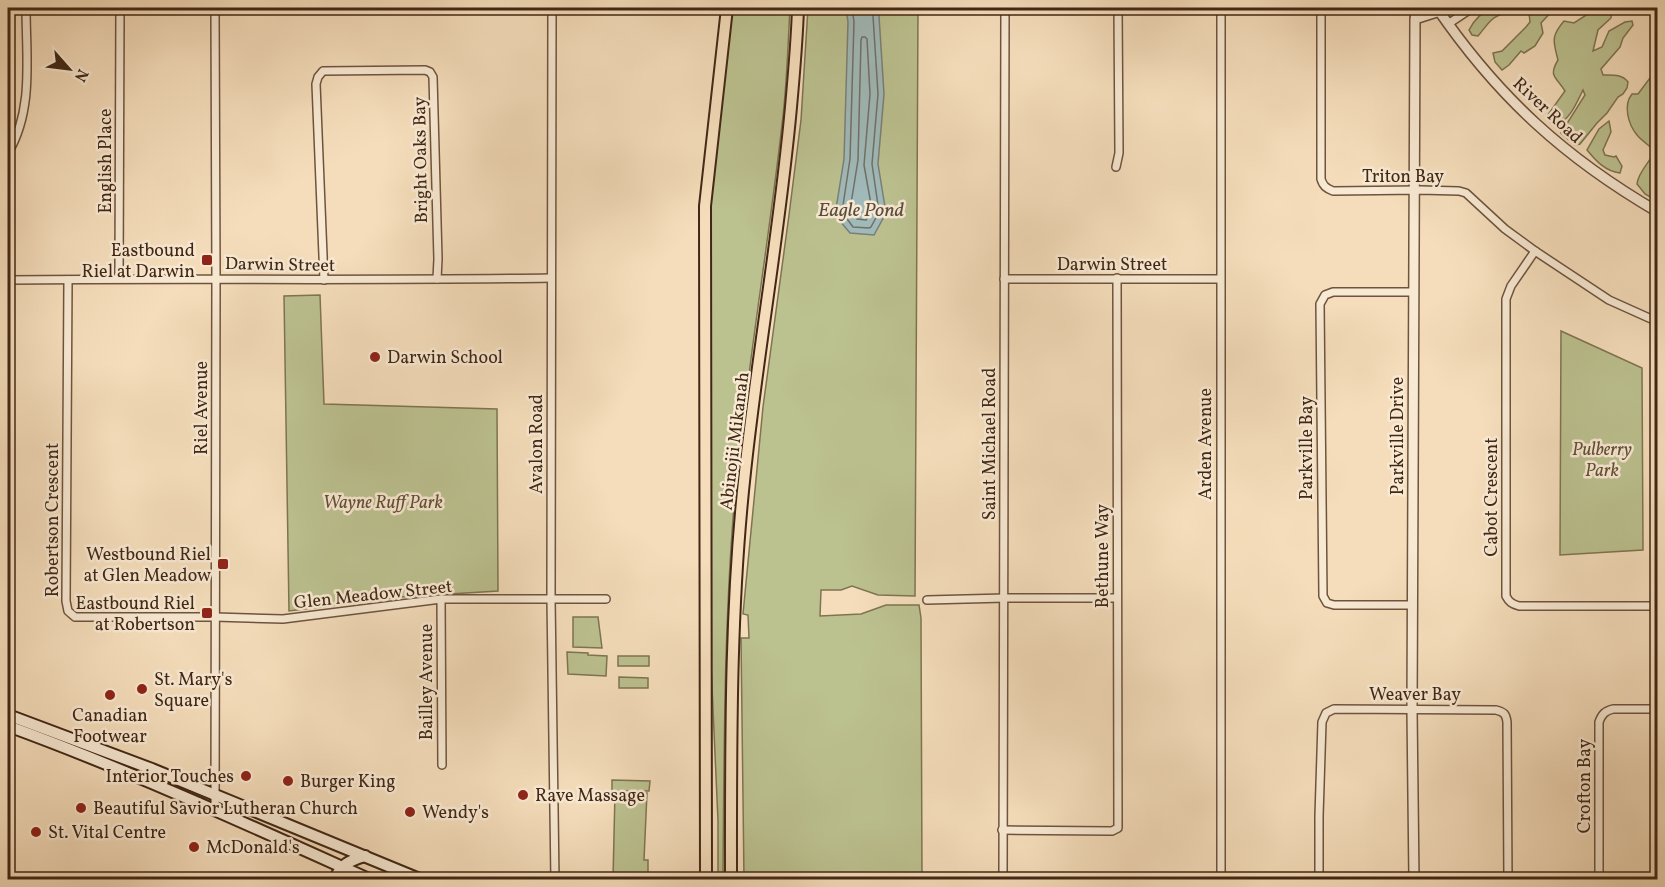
<svg xmlns="http://www.w3.org/2000/svg" width="1665" height="887" font-family="Vollkorn,serif">
<rect width="100%" height="100%" fill="#f5ddbb"/>
<filter id="stains"><feTurbulence type="fractalNoise" baseFrequency=".00333" numOctaves="4"/><feColorMatrix values="0 0 0 0 .2 0 0 0 0 .09 0 0 0 0 .02 0 0 0 .5 -.17"/></filter>
<radialGradient id="worn" r=".72"><stop offset=".6" stop-color="#630" stop-opacity="0"/><stop offset="1" stop-color="#630" stop-opacity=".3"/></radialGradient>
<!-- green -->
<g fill="#bcc190" stroke="#7e7452" stroke-width="1.5">
<path d="M 732,8 L 790,8 C 788,44 787,80 783,116 C 769,242 747,368 735,494 C 724,622 724,751 723,879 L 718,880 L 718,821 L 710,641 L 710,207 Z"/>
<polygon points="808,8 918,8 915,596 878,595 852,586 841,590 821,590 820,616 861,614 886,605 919,605 921,618 922,879 744,879 741,638 749,638 748,615 743,614 763,407 789,215 801,120"/>
<path d="M 1493,8 L 1555,8 L 1541,23 L 1543,33 L 1535,46 L 1524,53 L 1521,51 L 1509,65 L 1502,70 L 1495,62 L 1493,53 L 1502,51 L 1526,27 L 1530,22 L 1529,13 L 1523,9 C 1514,14 1514,12 1504,14 C 1492,15 1485,28 1478,36 L 1472,35 L 1469,30 C 1474,20 1482,12 1493,8 Z"/>
<path d="M 1597,8 L 1612,8 L 1611,18 L 1598,30 L 1593,51 L 1602,47 L 1609,31 L 1625,22 L 1632,21 L 1633,25 L 1623,38 L 1620,47 L 1601,69 L 1603,75 C 1613,75 1622,74 1628,82 L 1627,88 L 1623,94 L 1618,97 L 1607,113 L 1597,123 L 1580,144 L 1575,145 L 1561,133 L 1585,95 L 1583,90 C 1576,104 1570,120 1555,126 L 1549,121 L 1547,116 L 1565,91 C 1556,76 1548,77 1558,60 C 1553,41 1551,36 1564,21 L 1574,23 Z"/>
<path d="M 1657,71 L 1657,201 L 1645,194 L 1637,184 C 1638,172 1650,162 1655,151 C 1650,146 1642,141 1637,135 C 1628,124 1623,105 1632,94 L 1638,94 L 1653,74 Z"/>
<path d="M 1609,121 L 1611,132 L 1603,150 L 1605,155 L 1614,157 L 1616,156 L 1622,166 L 1620,173 C 1605,171 1596,161 1587,150 L 1599,129 Z"/>
<polygon points="320,295 324,404 497,409 498,591 401,597 289,611 284,296"/>
<polygon points="1561,331 1642,368 1643,550 1560,555"/>
<polygon points="573,617 598,617 602,648 573,647"/>
<polygon points="567,652 588,653 588,655 607,656 606,676 568,674"/>
<rect x="618" y="656" width="31" height="10"/>
<polygon points="619,677 648,678 648,688 619,688"/>
<polygon points="612,780 650,781 649,791 612,791"/>
<polygon points="615,793 647,793 644,860 648,860 648,879 613,879"/>
</g>
<!-- water -->
<polygon fill="#a0baba" stroke="#7a7f78" stroke-width="1.5" points="846,8 880,8 879,16 884,94 878,164 886,213 874,235 850,233 835,215 844,159 848,22"/>
<g fill="none" stroke-linecap="round" stroke-linejoin="round">
<!-- shore -->
<g stroke="#707068" stroke-width="1.5">
<polyline points="852,8 854,22 850,159 842,212 853,227 869,228 871,227 879,212 872,164 878,94 873,16 874,8"/>
<polygon points="862,37 865,37 867,39 870,94 864,165 872,210 866,220 857,219 850,210 858,160 861,40"/>
</g>
<defs>
<g id="minor">
<polyline points="215,8 216,278 215,810"/>
<polyline points="552,8 551,599 555,880"/>
<path d="M 1321,8 L 1321,179 C 1323,186 1326,188 1333,191 L 1420,190 L 1459,191 L 1466,193 L 1505,229 L 1535,251 L 1609,300 L 1658,322"/>
<polyline points="1413,8 1415,19"/>
<polyline points="1448,24 1472,8"/>
<path d="M 8,153 C 34,110 26,56 26,8"/>
<polyline points="1116,167 1119,153 1118,8"/>
<path d="M 1535,251 L 1511,286 L 1506,299 L 1506,596 C 1509,602 1512,604 1519,606 L 1658,606"/>
<polyline points="119,278 120,8"/>
<polyline points="1004,279 1220,279"/>
<path d="M 8,280 C 189,278 370,281 551,278"/>
<polyline points="68,280 66,601 68,611 75,617 215,617 283,619 441,599 606,599"/>
<polyline points="324,280 316,84 318,77 323,71 425,70 430,72 433,77 438,259 437,279"/>
<polyline points="1413,292 1333,292 1325,295 1320,304 1323,596 1327,603 1334,605 1413,605"/>
<polyline points="441,599 442,765"/>
<polyline points="927,600 1005,598 1117,598"/>
<polyline points="1002,830 1112,831 1118,828 1117,278"/>
<polyline points="1003,880 1005,8"/>
<polyline points="1221,880 1221,8"/>
<path d="M 1319,880 L 1319,816 L 1322,722 L 1326,713 L 1334,709 L 1496,710 C 1504,712 1506,714 1507,722 L 1508,880"/>
<path d="M 1599,880 L 1599,722 C 1602,714 1605,711 1613,709 L 1658,709"/>
</g>
<g id="tertiary">
<path d="M 1437,8 C 1498,97 1565,158 1658,212"/>
<polyline points="1414,880 1412,710 1415,19 1440,11"/>
</g>
<g id="secondary">
<polyline points="8,715 152,769 422,880"/>
<path d="M 8,726 C 131,771 251,826 371,880"/>
<path d="M 334,880 C 342,864 348,861 365,856"/>
</g>
<g id="primary">
<polyline points="706,880 705,206 727,8"/>
<path d="M 731,880 C 731,743 730,607 745,472 C 758,350 780,229 791,107 C 794,74 797,41 798,8"/>
</g>
</defs>
<!-- minor casing -->
<use href="#minor" stroke="#6e543e" stroke-width="10"/>
<!-- tertiary casing -->
<use href="#tertiary" stroke="#6e543e" stroke-width="12"/>
<!-- secondary casing -->
<use href="#secondary" stroke="#412715" stroke-width="14"/>
<!-- primary casing -->
<use href="#primary" stroke="#412715" stroke-width="14"/>
<!-- minor -->
<use href="#minor" stroke="#f8e9d3" stroke-width="7"/>
<!-- tertiary -->
<use href="#tertiary" stroke="#f8e9d3" stroke-width="9"/>
<!-- secondary -->
<use href="#secondary" stroke="#f8e9d3" stroke-width="10"/>
<!-- primary -->
<use href="#primary" stroke="#f5ddbb" stroke-width="10"/>
</g>
<!-- markers -->
<g fill="#8f2418" stroke="#f8e9d3" stroke-width="2">
<rect x="201" y="254" width="12" height="12" rx="3"/>
<circle cx="375" cy="357" r="6"/>
<rect x="217" y="558" width="12" height="12" rx="3"/>
<rect x="201" y="607" width="12" height="12" rx="3"/>
<circle cx="142" cy="689" r="6"/>
<circle cx="110" cy="695" r="6"/>
<circle cx="246" cy="776" r="6"/>
<circle cx="288" cy="781" r="6"/>
<circle cx="523" cy="795" r="6"/>
<circle cx="81" cy="808" r="6"/>
<circle cx="410" cy="812" r="6"/>
<circle cx="36" cy="832" r="6"/>
<circle cx="194" cy="847" r="6"/>
</g>
<g text-anchor="middle" stroke-width="5" stroke-linejoin="round" paint-order="stroke">
<!-- street labels -->
<g font-size="18" fill="#412715" stroke="#f8e9d3">
<text transform="translate(1548 110) rotate(43)" y="6">River Road</text>
<text transform="translate(420 160) rotate(-91)" y="6">Bright Oaks Bay</text>
<text transform="translate(105 161) rotate(-90)" y="6">English Place</text>
<text x="1403" y="182">Triton Bay</text>
<text transform="translate(280 264) rotate(1)" y="6">Darwin Street</text>
<text x="1112" y="270">Darwin Street</text>
<text transform="translate(201 408) rotate(-90)" y="6">Riel Avenue</text>
<text transform="translate(1397 436) rotate(-90)" y="6">Parkville Drive</text>
<text transform="translate(734 441) rotate(-83)" y="6">Abinojii Mikanah</text>
<text transform="translate(536 444) rotate(-90)" y="6">Avalon Road</text>
<text transform="translate(989 444) rotate(-90)" y="6">Saint Michael Road</text>
<text transform="translate(1205 444) rotate(-90)" y="6">Arden Avenue</text>
<text transform="translate(1306 448) rotate(-90)" y="6">Parkville Bay</text>
<text transform="translate(1491 497) rotate(-90)" y="6">Cabot Crescent</text>
<text transform="translate(52 520) rotate(-90)" y="6">Robertson Crescent</text>
<text transform="translate(1102 556) rotate(-90)" y="6">Bethune Way</text>
<text transform="translate(373 594) rotate(-6)" y="6">Glen Meadow Street</text>
<text transform="translate(426 682) rotate(-90)" y="6">Bailley Avenue</text>
<text x="1415" y="700">Weaver Bay</text>
<text transform="translate(1584 786) rotate(-90)" y="6">Crofton Bay</text>
</g>
<!-- poi labels -->
<g font-size="18" fill="#412715" stroke="#f8e9d3" text-anchor="start">
<text x="195" y="256" text-anchor="end">Eastbound<tspan x="195" dy="21">Riel at Darwin</tspan></text>
<text x="387" y="363">Darwin School</text>
<text x="211" y="560" text-anchor="end">Westbound Riel<tspan x="211" dy="21">at Glen Meadow</tspan></text>
<text x="195" y="609" text-anchor="end">Eastbound Riel<tspan x="195" dy="21">at Robertson</tspan></text>
<text x="154" y="685">St. Mary's<tspan x="154" dy="21">Square</tspan></text>
<text x="110" y="721" text-anchor="middle">Canadian<tspan x="110" dy="21">Footwear</tspan></text>
<text x="234" y="782" text-anchor="end">Interior Touches</text>
<text x="300" y="787">Burger King</text>
<text x="535" y="801">Rave Massage</text>
<text x="93" y="814">Beautiful Savior Lutheran Church</text>
<text x="422" y="818">Wendy's</text>
<text x="48" y="838">St. Vital Centre</text>
<text x="206" y="853">McDonald's</text>
</g>
<!-- park labels -->
<g font-size="18" font-style="italic" fill="#604e34" stroke="#f8e9d3">
<text x="1602" y="455">Pulberry<tspan x="1602" dy="21">Park</tspan></text>
<text x="383" y="508">Wayne Ruff Park</text>
</g>
<!-- water labels -->
<g font-size="20" font-style="italic" fill="#594c3e" stroke="#f8e9d3">
<text x="861" y="216">Eagle Pond</text>
</g>
</g>
<!-- margin -->
<rect width="1665" height="887" fill="none" stroke="#f5ddbb" stroke-width="30"/>
<rect x="9" y="9" width="1647" height="869" fill="none" stroke="#412715" stroke-width="3"/>
<rect x="15" y="15" width="1635" height="857" fill="none" stroke="#412715" stroke-width="1.5"/>
<!-- north arrow -->
<g transform="translate(69 69) rotate(118)" stroke="#f8e9d3" stroke-width="4.5" paint-order="stroke">
<path d="M0-4.5L10 22L0 15L-10 22Z" fill="#412715"/>
<text y="-9" font-size="16" font-weight="bold" text-anchor="middle" fill="#412715">N</text>
</g>
<rect width="100%" height="100%" filter="url(#stains)"/>
<rect width="100%" height="100%" fill="url(#worn)"/>
</svg>
